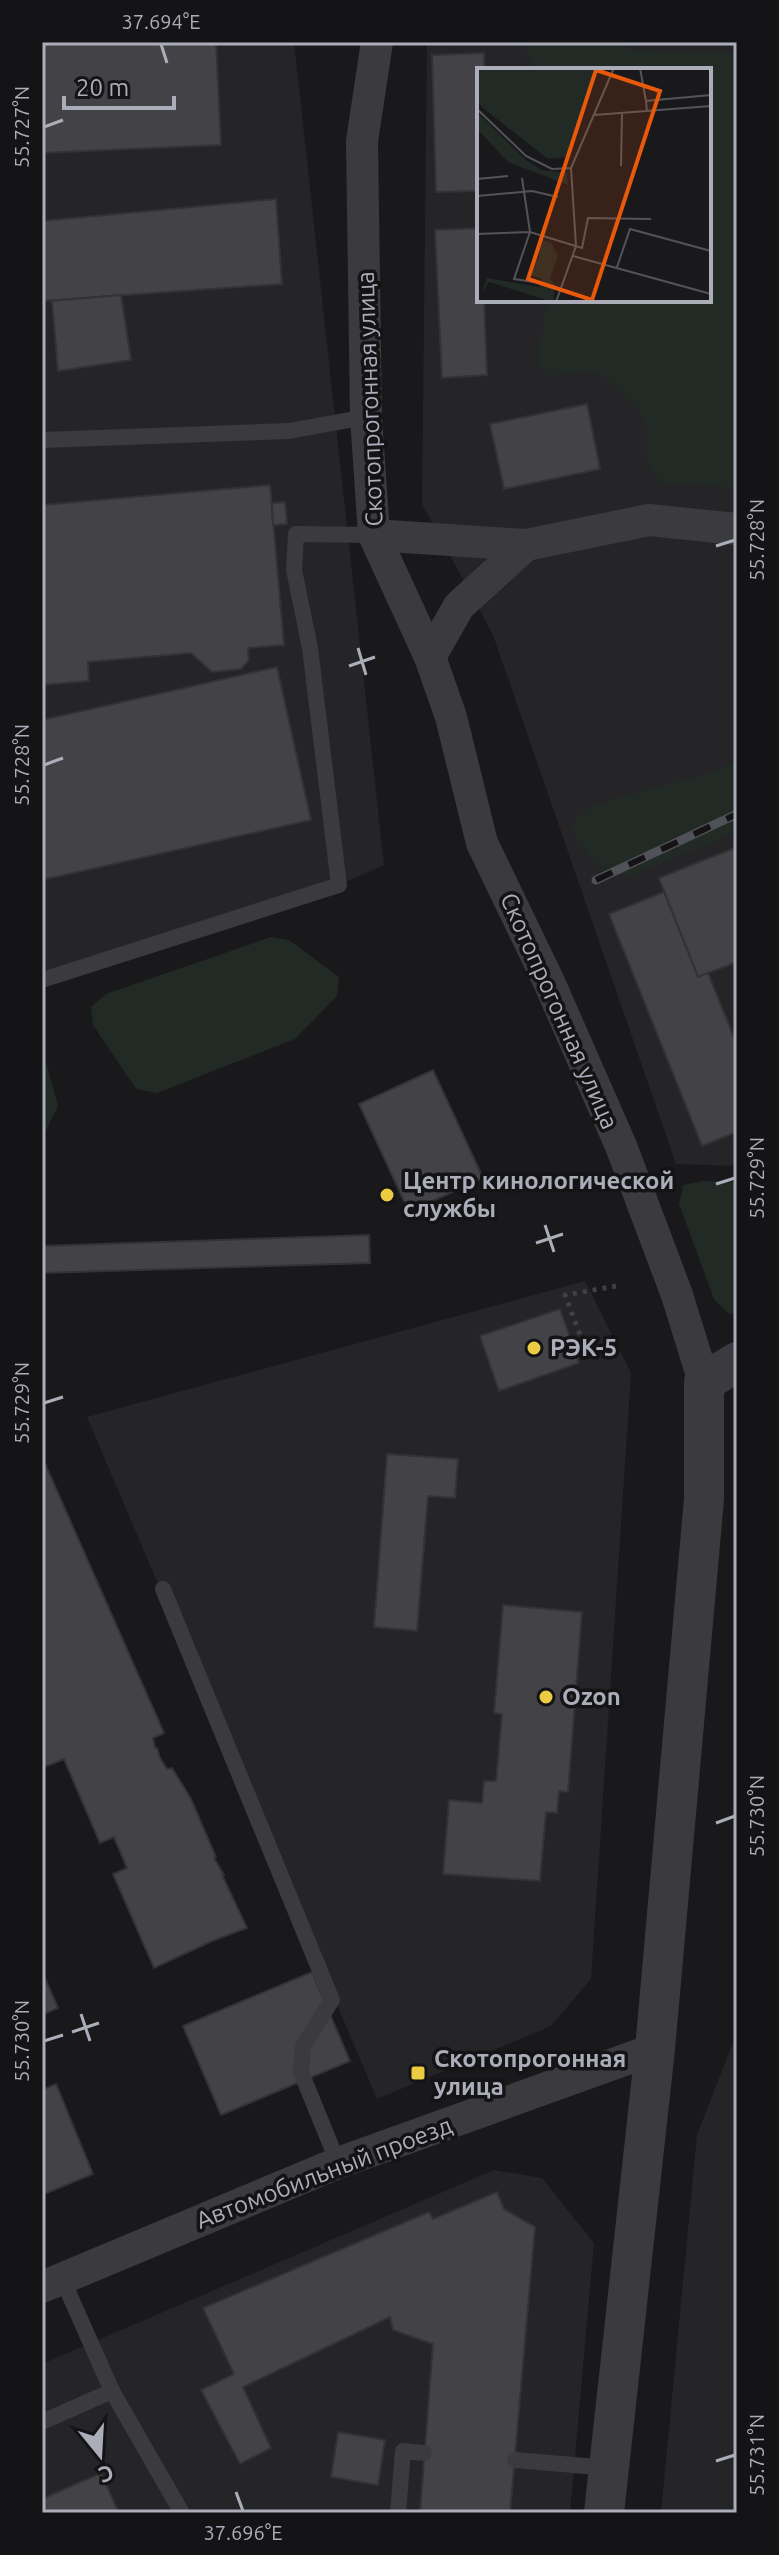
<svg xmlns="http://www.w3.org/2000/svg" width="779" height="2555" font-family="Ubuntu,sans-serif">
<rect width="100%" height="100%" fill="#19181a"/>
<!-- built -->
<g fill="#252427" fill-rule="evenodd">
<polygon points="42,42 294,42 384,865 339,885 42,980"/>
<path d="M 427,42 L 737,42 L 737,1166 L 676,1164 L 493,635 L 422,504 ZM 479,70 L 709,70 L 709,300 L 479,300 Z"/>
<polygon points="585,1281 631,1373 591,1979 551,2026 377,2099 87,1417"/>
<polygon points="737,2032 737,2513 661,2513 697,2135"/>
<polygon points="494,2170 542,2178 594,2243 570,2513 42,2513 42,2364"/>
</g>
<!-- green -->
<g fill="#222a25">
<polygon points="522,42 625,42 629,50 723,54 737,51 737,274 734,283 737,295 737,488 661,482 647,463 646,423 636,407 608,379 590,372 548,376 538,360 547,300 709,300 709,70 535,70"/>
<path d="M 737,759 L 737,832 L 633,875 C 598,875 591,856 572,831 L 579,814 L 596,804 L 713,772 Z"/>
<polygon points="271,937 289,940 339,977 337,996 295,1039 157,1093 136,1089 93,1025 91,1007 106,994"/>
<polygon points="42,1047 58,1106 42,1138"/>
<polygon points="703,1181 737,1182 737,1313 729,1314 714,1299 679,1204 683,1185"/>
</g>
<!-- building -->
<g fill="#434247" stroke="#333236" stroke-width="2">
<polygon points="42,42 216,42 221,145 42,153"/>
<polygon points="484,53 484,70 479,70 479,191 436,192 432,55"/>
<polygon points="276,199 282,284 42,301 42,221"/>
<polygon points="479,228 479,300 484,300 487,375 442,378 435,230"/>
<polygon points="121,295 131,360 58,371 52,301"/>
<polygon points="587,404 600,469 504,489 490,424"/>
<polygon points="270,485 284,645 248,648 249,660 241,669 212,672 191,653 88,662 89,681 42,685 42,505"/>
<polygon points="285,502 287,524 273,525 272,503"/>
<polygon points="277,667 311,820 42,880 42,720"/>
<polygon points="737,847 737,962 698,977 659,878"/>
<polygon points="664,892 698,977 708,973 737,1045 737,1132 702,1146 609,914"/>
<polygon points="433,1070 483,1178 409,1212 359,1104"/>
<polygon points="369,1235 370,1263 42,1273 42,1246"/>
<polygon points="560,1309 579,1363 499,1391 480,1336"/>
<polygon points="387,1454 458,1459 455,1498 428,1496 417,1631 374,1627"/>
<polygon points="43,1459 164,1733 153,1738 155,1748 157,1748 160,1758 167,1769 172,1768 191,1799 216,1857 214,1858 224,1875 222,1875 247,1928 212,1941 154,1968 113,1874 127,1868 114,1837 100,1843 64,1759 42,1768"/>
<polygon points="503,1605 582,1612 568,1792 559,1791 557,1813 546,1812 540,1881 443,1874 449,1800 482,1803 484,1781 496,1781 502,1714 494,1713"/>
<polygon points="42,1971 58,2008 42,2015"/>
<polygon points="312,1972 350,2061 221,2115 183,2026"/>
<polygon points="56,2084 93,2174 42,2195 42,2090"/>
<polygon points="497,2192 504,2209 535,2227 510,2513 420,2513 433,2344 393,2330 390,2317 243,2387 271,2448 240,2464 201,2390 234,2374 203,2308 429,2212 433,2219"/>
<polygon points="338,2432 385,2440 378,2485 331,2477"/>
<polygon points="101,2473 119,2513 42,2513 42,2499"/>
</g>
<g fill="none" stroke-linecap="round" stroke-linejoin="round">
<!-- path -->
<polyline stroke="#404046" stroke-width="5" stroke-dasharray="4 6" stroke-linecap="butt" points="587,1353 565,1295 616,1286"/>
<!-- service -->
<g stroke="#3a3a3f" stroke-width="16">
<polyline points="42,440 289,431 366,417"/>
<polyline points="42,980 339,885 310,648 294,570 296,534 374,535"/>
<polyline points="163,1589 332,2000 303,2046 301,2072 338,2163"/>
<polyline points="112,2391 182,2513"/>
<polyline points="42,2422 112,2391 62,2278"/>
<polyline points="515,2460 609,2468"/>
<polyline points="398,2513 403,2451 424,2453"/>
</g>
<!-- minor -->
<g stroke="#3a3a3f" stroke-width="32">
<polyline points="377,42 362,141 366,417 374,535 430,657 451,717 482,843 549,982 621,1146 677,1295 704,1382"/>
<polyline points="374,535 526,545 649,520 737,529"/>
<polyline points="430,657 459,606 526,545"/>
<polyline points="42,2287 338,2163 655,2049"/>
</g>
<!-- tertiary -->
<polyline stroke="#3a3a3f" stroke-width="40" points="604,2513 655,2049 704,1499 704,1382 737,1362"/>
<defs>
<polyline id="rail" points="596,880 737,814"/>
</defs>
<!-- rail casing -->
<use href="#rail" stroke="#515158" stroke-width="9"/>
<!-- rail -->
<use href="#rail" stroke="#141315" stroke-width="6" stroke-dasharray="18" stroke-linecap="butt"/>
</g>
<!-- ticks -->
<path fill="none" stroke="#abadb9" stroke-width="3" d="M 161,44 L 167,63M 44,127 L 63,120M 716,546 L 735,540M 358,648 L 366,675M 349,666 L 375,657M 44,765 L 63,758M 716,1184 L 735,1178M 545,1225 L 554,1252M 536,1243 L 563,1234M 44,1403 L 63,1397M 716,1823 L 735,1816M 81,2014 L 90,2041M 72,2032 L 99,2023M 44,2041 L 63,2035M 716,2461 L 735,2455M 236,2492 L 243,2511"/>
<!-- markers -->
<g fill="#eacb41" stroke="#141315" stroke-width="3">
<circle cx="387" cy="1195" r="8"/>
<circle cx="534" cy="1348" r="8"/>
<circle cx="546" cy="1697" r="8"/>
<rect x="410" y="2065" width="16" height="16" rx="4"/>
</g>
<g text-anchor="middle" stroke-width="7" stroke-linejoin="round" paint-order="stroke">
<!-- street labels -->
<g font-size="24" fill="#abadb9" stroke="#141315">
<text transform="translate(370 399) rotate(-92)" y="8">Скотопрогонная улица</text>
<text transform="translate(559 1011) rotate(66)" y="8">Скотопрогонная улица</text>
<text transform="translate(324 2173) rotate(-21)" y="8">Автомобильный проезд</text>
</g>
<!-- poi labels -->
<g font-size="24" font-weight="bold" fill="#abadb9" stroke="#141315" text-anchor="start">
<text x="403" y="1189">Центр кинологической<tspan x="403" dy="28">службы</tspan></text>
<text x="550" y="1356">РЭК-5</text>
<text x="562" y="1705">Ozon</text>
<text x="434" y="2067">Скотопрогонная<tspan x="434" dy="28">улица</tspan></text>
</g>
</g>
<!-- overview -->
<g transform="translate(477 68)">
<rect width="234" height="234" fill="#19181a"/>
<path d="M 0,0 L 120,0 L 91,89 L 71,91 L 6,40 L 0,33 ZM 0,44 L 49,92 L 65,102 L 90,105 L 91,117 L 31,94 L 0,61 ZM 62,171 L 74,175 L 81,188 L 73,210 L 78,217 L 76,234 L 12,214 L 4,227 L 10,210 L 62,219 L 65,211 L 50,205 L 62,189 Z" fill="#222a25"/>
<path fill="none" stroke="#53545a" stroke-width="2" d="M 163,0 L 169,33M 0,41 L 49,88 L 75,101 L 94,100M 170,44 L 169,33 L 234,27M 117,47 L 234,38M 144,98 L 145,46M 45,110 L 53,164 L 37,211 L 63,215M 0,111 L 31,108M 0,128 L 55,123 L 81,129M 0,166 L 53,164 L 105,180 L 111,150 L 174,151M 96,188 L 234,226M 140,199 L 153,161 L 234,183M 4,234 L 47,234M 79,234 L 99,178 L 94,100 L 137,0"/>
<path fill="#e8590c" fill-opacity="0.15" stroke="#e8590c" stroke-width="4" d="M 119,2 L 183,23 L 115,232 L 51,211 Z"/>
<rect width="234" height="234" fill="none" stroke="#abadb9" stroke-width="4"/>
</g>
<!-- border -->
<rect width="779" height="2555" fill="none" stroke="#141315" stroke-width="88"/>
<!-- north arrow -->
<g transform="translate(100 2455) rotate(162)" stroke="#141315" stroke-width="6" paint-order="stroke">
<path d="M0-6L14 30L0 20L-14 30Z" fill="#abadb9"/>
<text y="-12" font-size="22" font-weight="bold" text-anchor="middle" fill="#abadb9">С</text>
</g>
<!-- scale -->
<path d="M64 96v12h110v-12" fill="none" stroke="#abadb9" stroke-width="4"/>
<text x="76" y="96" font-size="24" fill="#abadb9" stroke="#141315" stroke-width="6" paint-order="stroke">20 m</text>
<rect x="44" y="44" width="691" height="2467" fill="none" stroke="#abadb9" stroke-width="3"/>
<g font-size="20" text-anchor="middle" fill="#abadb9">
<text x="161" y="29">37.694°E</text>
<text transform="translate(22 127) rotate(-90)" y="7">55.727°N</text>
<text transform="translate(757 540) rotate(-90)" y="7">55.728°N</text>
<text transform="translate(22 765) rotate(-90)" y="7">55.728°N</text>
<text transform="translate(757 1178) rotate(-90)" y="7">55.729°N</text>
<text transform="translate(22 1403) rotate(-90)" y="7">55.729°N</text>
<text transform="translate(757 1816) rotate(-90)" y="7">55.730°N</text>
<text transform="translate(22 2041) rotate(-90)" y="7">55.730°N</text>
<text transform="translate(757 2455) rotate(-90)" y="7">55.731°N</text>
<text x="243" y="2540">37.696°E</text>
</g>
</svg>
